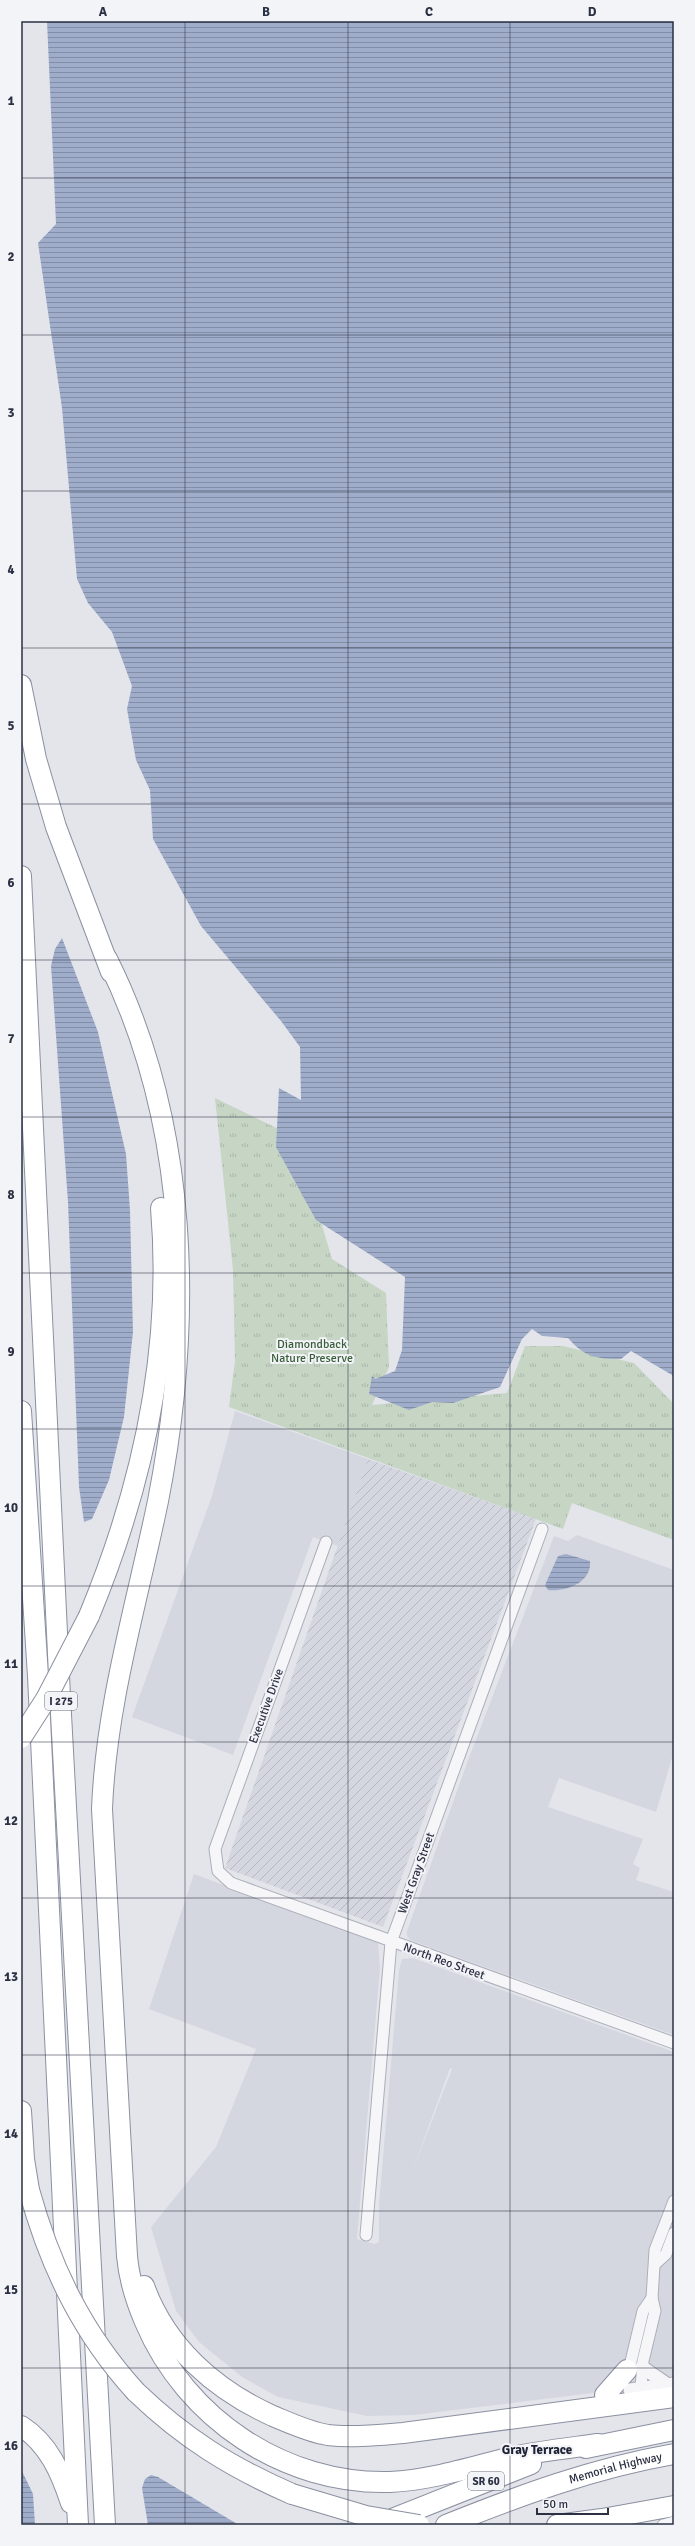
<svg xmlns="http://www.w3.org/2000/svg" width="695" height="2546" font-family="Signika,sans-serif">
<defs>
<pattern id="industrial-furrows" width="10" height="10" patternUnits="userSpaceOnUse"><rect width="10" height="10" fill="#d5d7e0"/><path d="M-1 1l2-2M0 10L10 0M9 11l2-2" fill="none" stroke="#b7b9c1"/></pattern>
<pattern id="park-tufts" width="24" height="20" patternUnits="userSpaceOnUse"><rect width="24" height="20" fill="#c6d5c4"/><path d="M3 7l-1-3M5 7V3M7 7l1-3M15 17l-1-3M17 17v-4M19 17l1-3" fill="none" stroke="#aab7aa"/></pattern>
<pattern id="water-rules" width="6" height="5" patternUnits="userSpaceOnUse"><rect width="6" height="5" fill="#9fadca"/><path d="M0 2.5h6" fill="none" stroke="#828da6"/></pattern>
</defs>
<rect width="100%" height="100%" fill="#e3e5eb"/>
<!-- built -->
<g fill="#d5d7e0" fill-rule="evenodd">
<polygon points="235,1411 368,1459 338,1546 313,1537 233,1755 132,1717 212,1496"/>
<polygon points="577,1535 674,1570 674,1751 656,1812 559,1778 548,1807 643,1839 633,1864 640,1868 636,1880 674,1892 674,2035 410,1940 407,1936 407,1931 467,1763 554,1536 568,1541"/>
<path d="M 194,1874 L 378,1943 L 380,1968 L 357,2239 L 375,2244 L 379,2242 L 379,2205 L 399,1970 L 402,1959 L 413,1958 L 674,2052 L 674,2377 L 592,2393 L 414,2415 L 367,2416 L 278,2397 L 242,2377 L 199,2342 L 176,2311 L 151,2227 L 216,2147 L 256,2049 L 149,2009 ZM 450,2068 L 452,2069 L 412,2172 Z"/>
</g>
<!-- industrial -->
<polygon fill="url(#industrial-furrows)" points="368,1459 536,1519 383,1927 225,1868"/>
<!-- park -->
<polygon fill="url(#park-tufts)" points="215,1098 287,1133 302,1158 332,1259 386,1293 389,1367 372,1405 507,1393 525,1346 563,1346 634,1363 674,1404 674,1540 572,1503 563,1529 229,1407 235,1361 233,1270"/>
<!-- water -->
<g fill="url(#water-rules)">
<path d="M 47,21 L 674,21 L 674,1379 L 672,1375 L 631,1351 L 621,1359 C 597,1359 584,1357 568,1338 L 542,1336 L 532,1329 L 522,1339 L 500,1387 L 453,1403 L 432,1402 L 409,1410 L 369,1394 L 372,1375 L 375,1379 L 395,1371 L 402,1350 L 405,1277 L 316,1220 L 276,1147 L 279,1088 L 301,1100 L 300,1047 L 281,1021 L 201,926 L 153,839 L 150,790 L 136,760 L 127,709 L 132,686 L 112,632 L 88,603 L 77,579 L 62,408 L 38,243 L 56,224 Z"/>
<polygon points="62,938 98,1032 126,1154 130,1210 133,1332 124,1417 109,1480 92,1519 84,1522 79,1487 68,1202 51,966 55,949"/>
<path d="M 566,1554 L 590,1561 C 592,1583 565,1592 548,1590 L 545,1585 L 558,1556 Z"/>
<polygon points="21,2469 33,2494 35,2525 21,2525"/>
<polygon points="151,2475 158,2477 239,2525 148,2525 142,2488 145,2479"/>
</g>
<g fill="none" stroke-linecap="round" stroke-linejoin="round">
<defs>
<g id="minor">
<polyline points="326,1542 215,1849 218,1871 231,1883 674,2043"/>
<polyline points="366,2235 391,1942 542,1529"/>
<polyline points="655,2264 666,2254 674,2233"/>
<polyline points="628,2374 643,2311 652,2298"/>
<polyline points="641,2389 643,2361 655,2311 652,2298 655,2250 674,2201"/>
<polyline points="663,2525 674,2522"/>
</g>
<g id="tertiary">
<polyline points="642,2367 668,2385"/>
<polyline points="630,2390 674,2384"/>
</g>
<g id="motorway">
<polyline points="21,685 36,759 56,827 111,972"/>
<polyline points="21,876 60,1696 105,2525"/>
<path d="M 107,959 C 190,1125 193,1322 158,1501 C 137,1603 106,1704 102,1809 L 127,2256 C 129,2279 136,2301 145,2322 C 186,2419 285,2485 390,2482 C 432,2480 471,2467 512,2457 C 540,2451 569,2448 598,2444"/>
<polyline points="21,1411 38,1676 78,2525"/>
<path d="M 89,1616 C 143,1486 173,1349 161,1208"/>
<polyline points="21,2111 24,2159 29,2190"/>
<path d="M 144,2286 C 166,2347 215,2390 273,2416 C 290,2423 309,2432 328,2435 C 352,2438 379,2435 403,2433 L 674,2397"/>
<path d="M 136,2392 C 184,2438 230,2467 292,2494"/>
<polyline points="605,2395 627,2370"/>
<path d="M 21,2426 C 49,2444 61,2473 71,2503"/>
<polyline points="586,2448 674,2430"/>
<polyline points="382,2523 531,2464"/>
<path id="s1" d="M 446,2525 C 521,2495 594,2468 674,2454"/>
<polyline points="557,2525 602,2519 674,2506"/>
</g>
</defs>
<!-- minor casing -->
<use href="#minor" stroke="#acafb9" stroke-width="13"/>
<!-- tertiary casing -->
<use href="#tertiary" stroke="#acafb9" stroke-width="15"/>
<!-- motorway casing -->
<use href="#motorway" stroke="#8b90a1" stroke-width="22"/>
<!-- minor -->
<use href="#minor" stroke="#f6f6f9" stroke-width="11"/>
<!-- tertiary -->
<use href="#tertiary" stroke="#f6f6f9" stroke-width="13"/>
<!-- motorway -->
<use href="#motorway" stroke="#fff" stroke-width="20"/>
<defs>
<g id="motorway-bridge">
<polyline points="21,1738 46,1699 89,1616"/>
<path d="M 29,2190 C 50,2266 82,2333 136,2392"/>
<polyline points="292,2494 366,2516 419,2525"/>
</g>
</defs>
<!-- motorway-bridge casing -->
<use href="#motorway-bridge" stroke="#8b90a1" stroke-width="22" stroke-linecap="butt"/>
<!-- motorway-bridge -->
<use href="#motorway-bridge" stroke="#fff" stroke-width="20"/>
</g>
<!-- grid -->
<path fill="none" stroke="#2b3043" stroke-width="1" stroke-opacity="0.55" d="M 185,21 L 185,2525M 348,21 L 348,2525M 510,21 L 510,2525M 21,178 L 674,178M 21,335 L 674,335M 21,491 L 674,491M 21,648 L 674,648M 21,804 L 674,804M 21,960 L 674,960M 21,1117 L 674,1117M 21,1273 L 674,1273M 21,1429 L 674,1429M 21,1586 L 674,1586M 21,1742 L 674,1742M 21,1898 L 674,1898M 21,2055 L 674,2055M 21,2211 L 674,2211M 21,2368 L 674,2368"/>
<g text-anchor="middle" stroke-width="4" stroke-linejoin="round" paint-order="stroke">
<!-- shield labels -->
<g fill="#f3f4f8" stroke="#676b79" stroke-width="1">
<rect x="45" y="1692" width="32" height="18" rx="3"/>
<rect x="468" y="2472" width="36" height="18" rx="3"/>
</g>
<g font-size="11" font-weight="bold" fill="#2b3043">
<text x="61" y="1705">I 275</text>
<text x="486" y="2485">SR 60</text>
</g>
<!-- park labels -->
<g font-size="12" fill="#395e39" stroke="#f3f4f8">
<text x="312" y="1348">Diamondback<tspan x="312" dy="14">Nature Preserve</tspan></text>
</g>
<!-- street labels -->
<g font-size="12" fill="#2b3043" stroke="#f3f4f8">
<text transform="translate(266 1706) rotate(-70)" y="4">Executive Drive</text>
<text transform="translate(416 1873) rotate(-70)" y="4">West Gray Street</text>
<text transform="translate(444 1961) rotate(20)" y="4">North Reo Street</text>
<text dy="4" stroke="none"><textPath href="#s1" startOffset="179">Memorial Highway</textPath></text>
</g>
<!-- neighbourhood labels -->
<g font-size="13" font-weight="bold" fill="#1d2134" stroke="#f3f4f8">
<text x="537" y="2454">Gray Terrace</text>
</g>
</g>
<!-- border -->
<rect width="695" height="2546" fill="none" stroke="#f3f4f8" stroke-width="44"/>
<!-- scale -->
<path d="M537 2508v6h71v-6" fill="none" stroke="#2b3043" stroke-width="2"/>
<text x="543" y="2508" font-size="12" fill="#2b3043" stroke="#f3f4f8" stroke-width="3" paint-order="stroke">50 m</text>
<rect x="22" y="22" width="651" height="2502" fill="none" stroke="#2b3043" stroke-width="1.5"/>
<g font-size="13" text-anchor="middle" font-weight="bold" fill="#2b3043">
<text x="103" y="16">A</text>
<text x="266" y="16">B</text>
<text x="429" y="16">C</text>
<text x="592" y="16">D</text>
<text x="11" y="105">1</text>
<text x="11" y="261">2</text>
<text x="11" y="417">3</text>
<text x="11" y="574">4</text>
<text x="11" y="730">5</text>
<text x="11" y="887">6</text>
<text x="11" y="1043">7</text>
<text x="11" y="1199">8</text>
<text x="11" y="1356">9</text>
<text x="11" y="1512">10</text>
<text x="11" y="1668">11</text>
<text x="11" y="1825">12</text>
<text x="11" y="1981">13</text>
<text x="11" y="2138">14</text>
<text x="11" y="2294">15</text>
<text x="11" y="2450">16</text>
</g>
</svg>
